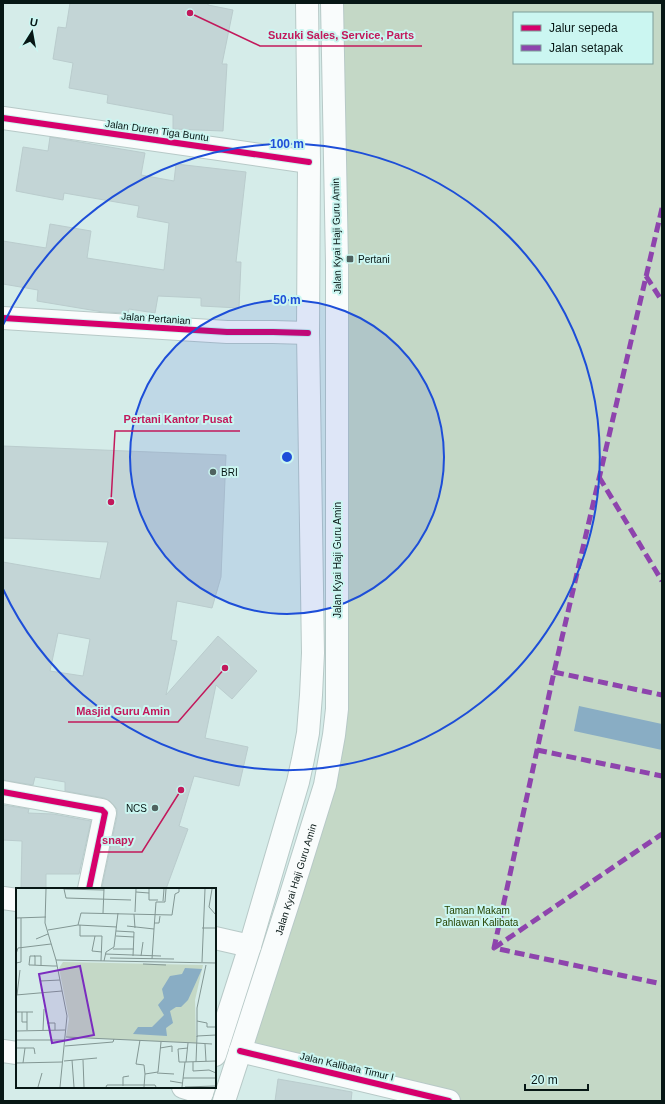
<svg xmlns="http://www.w3.org/2000/svg" width="665" height="1104" font-family="Arial,sans-serif">
<rect width="100%" height="100%" fill="#d5ece9"/>
<!-- green -->
<path fill="#c4d8c6" fill-rule="evenodd" d="M 332,3 L 662,3 L 662,1101 L 449,1101 L 240,1051 L 337,709 ZM 514,13 L 652,13 L 652,63 L 514,63 Z"/>
<!-- water -->
<polygon fill="#89adc4" points="579,706 662,724 662,750 574,731"/>
<!-- building -->
<g fill="#c3d5d6" stroke="#bacccd" fill-rule="evenodd">
<polygon points="70,3 208,3 208,5 233,10 222,64 227,64 223,131 173,129 173,115 107,103 108,95 69,88 73,63 53,59 58,27 66,28"/>
<polygon points="50,137 145,153 141,175 174,181 176,164 246,172 236,262 241,262 239,308 201,306 201,298 158,296 155,313 129,309 128,313 103,312 37,301 38,290 3,284 3,241 46,248 50,224 91,231 87,258 164,270 169,223 137,217 139,206 64,193 63,200 16,191 23,147 48,151"/>
<path d="M 3,446 L 226,455 L 221,577 L 212,608 L 177,601 L 171,640 L 177,641 L 166,695 L 218,636 L 257,671 L 232,699 L 216,685 L 205,738 L 248,747 L 239,786 L 194,776 L 179,826 L 188,829 L 166,889 L 110,889 L 102,887 L 117,816 L 117,809 L 110,801 L 104,798 L 65,791 L 65,782 L 35,777 L 33,785 L 3,780 L 3,562 L 100,579 L 108,542 L 3,538 ZM 58,633 L 90,639 L 83,676 L 50,671 Z"/>
<polygon points="3,805 29,809 28,813 53,814 91,821 79,874 46,874 46,888 21,888 22,841 3,840"/>
<polygon points="278,1079 352,1092 351,1101 275,1101"/>
</g>
<g fill="none" stroke-linecap="round" stroke-linejoin="round">
<defs>
<g id="minor">
<polyline points="3,118 309,162"/>
<polyline points="3,318 227,332 273,332 308,333"/>
<polyline points="3,792 102,810 105,813 89,889"/>
<polyline points="3,898 17,900"/>
<polyline points="215,938 250,946"/>
<polyline points="3,1051 17,1053"/>
<polyline points="240,1051 449,1101"/>
<polyline points="183,1087 202,1093"/>
</g>
<g id="major">
<polyline points="215,1055 250,946 298,782 303,759 308,733 311,695 313,653 308,333 309,162 307,3"/>
<polyline points="199,1101 204,1087"/>
<path id="s1" d="M 224,1101 L 292,891 L 325,785 L 334,735 L 337,709 L 337,263 L 332,3"/>
</g>
</defs>
<!-- minor casing -->
<use href="#minor" stroke="#b7c9c7" stroke-width="24"/>
<!-- major casing -->
<use href="#major" stroke="#b7c9c7" stroke-width="24"/>
<!-- minor -->
<use href="#minor" stroke="#f9fcfc" stroke-width="22"/>
<!-- major -->
<use href="#major" stroke="#f9fcfc" stroke-width="22"/>
<!-- quiet -->
<g stroke="#8e44ad" stroke-width="5" stroke-dasharray="10 5" stroke-linecap="butt">
<polyline points="662,208 554,672 494,948 662,984"/>
<polyline points="646,276 662,301"/>
<polyline points="599,477 662,581"/>
<polyline points="554,672 662,695"/>
<polyline points="537,750 662,776"/>
<polyline points="494,948 662,834"/>
</g>
<defs>
<g id="cycleway">
<polyline points="3,118 309,162"/>
<polyline points="3,318 227,332 273,332 308,333"/>
<polyline points="3,792 102,810 105,813 89,889"/>
<polyline points="240,1051 449,1101"/>
</g>
</defs>
<!-- cycleway casing -->
<use href="#cycleway" stroke="#cbf6f1" stroke-width="8"/>
<!-- cycleway -->
<use href="#cycleway" stroke="#d6006c" stroke-width="6"/>
</g>
<!-- distance rings -->
<circle cx="287" cy="457" r="157" fill="#1d4ed8" fill-opacity=".12"/>
<g fill="none" stroke="#1d4ed8" stroke-width="2">
<circle cx="287" cy="457" r="157"/>
<path d="M3 325A313 313 0 1 1 3 589"/>
</g>
<!-- markers -->
<g fill="#4f625f" stroke="#cbf6f1" stroke-width="1.5">
<rect x="346" y="255" width="8" height="8" rx="2"/>
<circle cx="213" cy="472" r="4"/>
<circle cx="155" cy="808" r="4"/>
</g>
<g text-anchor="middle" stroke-width="4" stroke-linejoin="round" paint-order="stroke">
<!-- street labels -->
<g font-size="10" fill="#071715" stroke="#cbf6f1">
<text transform="translate(157 130) rotate(8)" y="4">Jalan Duren Tiga Buntu</text>
<text transform="translate(336 236) rotate(-91)" y="4">Jalan Kyai Haji Guru Amin</text>
<text transform="translate(156 318) rotate(4)" y="4">Jalan Pertanian</text>
<text transform="translate(337 560) rotate(-90)" y="4">Jalan Kyai Haji Guru Amin</text>
<text dy="4" stroke="none"><textPath href="#s1" startOffset="233">Jalan Kyai Haji Guru Amin</textPath></text>
<text transform="translate(347 1066) rotate(13)" y="4">Jalan Kalibata Timur I</text>
</g>
<!-- poi labels -->
<g font-size="10" fill="#071715" stroke="#cbf6f1" text-anchor="start">
<text x="358" y="263">Pertani</text>
<text x="221" y="476">BRI</text>
<text x="147" y="812" text-anchor="end">NCS</text>
</g>
<!-- park labels -->
<g font-size="10" fill="#254300" stroke="#cbf6f1">
<text x="477" y="914">Taman Makam<tspan x="477" dy="12">Pahlawan Kalibata</tspan></text>
</g>
</g>
<!-- overview -->
<g transform="translate(16 888)">
<rect width="200" height="200" fill="#d5ece9"/>
<path d="M 47,74 L 187,77 L 179,112 L 180,155 L 50,149 L 53,131 L 43,80 Z" fill="#c4d8c6"/>
<path d="M 169,80 L 186,81 L 172,112 L 165,119 L 160,119 L 154,123 L 157,135 L 150,140 L 151,148 L 117,146 L 122,139 L 136,139 L 148,127 L 142,117 L 148,110 L 146,101 L 154,88 L 166,86 Z" fill="#89adc4"/>
<path fill="none" stroke="#839794" stroke-width="1" d="M 30,1 L 29,35 L 40,72 L 51,128 L 44,199M 48,1 L 50,10 L 115,12M 48,1 L 88,2M 133,1 L 133,12 L 142,12M 196,1 L 193,19 L 200,27M 120,4 L 133,5M 147,13 L 148,1M 119,24 L 120,1M 87,25 L 88,1M 118,26 L 119,40M 0,30 L 30,29M 138,35 L 143,35 L 144,28M 62,37 L 65,25 L 156,27 L 159,6 L 163,4 L 163,1M 64,37 L 64,48 L 86,48 L 85,73M 111,38 L 138,41 L 136,71M 186,40 L 200,40M 138,41 L 140,14 L 149,14 L 150,1M 32,42 L 62,37 L 101,39M 100,43 L 118,44 L 117,68M 79,48 L 76,63 L 86,64M 100,48 L 118,49M 20,51 L 32,46M 97,61 L 118,61M 0,66 L 2,60 L 35,56M 89,66 L 145,68M 18,68 L 25,68 L 25,78M 125,68 L 127,54M 94,70 L 158,71M 40,72 L 200,75M 88,73 L 90,64 L 98,59 L 102,25M 186,74 L 189,1M 0,75 L 5,74 L 5,30M 127,76 L 150,77M 19,77 L 19,68 L 14,68 L 13,77 L 15,77 L 37,78 L 41,78M 24,93 L 44,92M 0,107 L 46,103M 1,107 L 4,82M 0,124 L 17,124M 6,124 L 6,134 L 11,134M 11,124 L 11,142M 181,133 L 191,135 L 191,139 L 200,139M 31,135 L 39,135 L 39,142M 27,142 L 28,121M 0,143 L 49,142M 50,149 L 180,155M 181,149 L 181,120 L 190,77M 0,152 L 49,152M 124,152 L 120,176 L 128,177 L 129,186M 180,155 L 196,156M 189,156 L 190,173M 49,158 L 97,154 L 98,151M 0,160 L 18,160 L 19,166M 144,160 L 156,158 L 156,164M 56,172 L 58,199M 67,172 L 68,199M 48,173 L 81,170M 169,174 L 163,174 L 162,161 L 172,160M 170,174 L 172,155M 177,174 L 177,183 L 193,182 L 200,185M 180,174 L 181,148 L 200,147M 0,175 L 46,174M 7,175 L 9,160M 141,185 L 158,186M 167,190 L 200,190M 154,193 L 166,195M 107,198 L 107,189 L 113,188M 22,199 L 26,185M 90,199 L 91,197 L 139,197 L 140,199M 128,199 L 129,186 L 142,184 L 145,154M 166,199 L 169,174 L 200,173M 169,199 L 200,198"/>
<path fill="#7b2cbf" fill-opacity="0.15" stroke="#7b2cbf" stroke-width="2" d="M 64,78 L 78,147 L 36,155 L 23,86 Z"/>
<rect width="200" height="200" fill="none" stroke="#071715" stroke-width="2"/>
</g>
<circle cx="287" cy="457" r="6" fill="#1d4ed8" stroke="#cbf6f1" stroke-width="2"/>
<g font-size="12" text-anchor="middle" font-weight="bold" fill="#1d4ed8" stroke="#cbf6f1" stroke-width="4" stroke-linejoin="round" paint-order="stroke">
<text x="287" y="148">100 m</text>
<text x="287" y="304">50 m</text>
</g>
<!-- callouts -->
<path fill="none" stroke="#c2185b" stroke-width="1.5" d="M190 13L260 46H422M111 502L115 431H240M225 668L178 722H68M181 790L142 852H95"/>
<g fill="#c2185b" stroke="#cbf6f1" stroke-width="1.5">
<circle cx="190" cy="13" r="4"/>
<circle cx="111" cy="502" r="4"/>
<circle cx="225" cy="668" r="4"/>
<circle cx="181" cy="790" r="4"/>
</g>
<g font-size="11" text-anchor="middle" font-weight="bold" fill="#c2185b" stroke="#cbf6f1" stroke-width="4" stroke-linejoin="round" paint-order="stroke">
<text x="341" y="39">Suzuki Sales, Service, Parts</text>
<text x="178" y="423">Pertani Kantor Pusat</text>
<text x="123" y="715">Masjid Guru Amin</text>
<text x="118" y="844">snapy</text>
</g>
<!-- border -->
<rect width="665" height="1104" fill="none" stroke="#071715" stroke-width="8"/>
<!-- legend -->
<rect x="513" y="12" width="140" height="52" fill="#cbf6f1" stroke="#7d9d99"/>
<rect x="521" y="25" width="20" height="6" fill="#d6006c" stroke="#7d9d99"/>
<text x="549" y="32" font-size="12" fill="#071715">Jalur sepeda</text>
<rect x="521" y="45" width="20" height="6" fill="#8e44ad" stroke="#7d9d99"/>
<text x="549" y="52" font-size="12" fill="#071715">Jalan setapak</text>
<!-- north arrow -->
<g transform="translate(32 32) rotate(11)" stroke="#cbf6f1" stroke-width="3" paint-order="stroke">
<path d="M0-3L7 15L0 10L-7 15Z" fill="#071715"/>
<text y="-6" font-size="11" font-weight="bold" text-anchor="middle" fill="#071715">U</text>
</g>
<!-- scale -->
<path d="M525 1084v6h63v-6" fill="none" stroke="#071715" stroke-width="2"/>
<text x="531" y="1084" font-size="12" fill="#071715" stroke="#cbf6f1" stroke-width="3" paint-order="stroke">20 m</text>
</svg>
